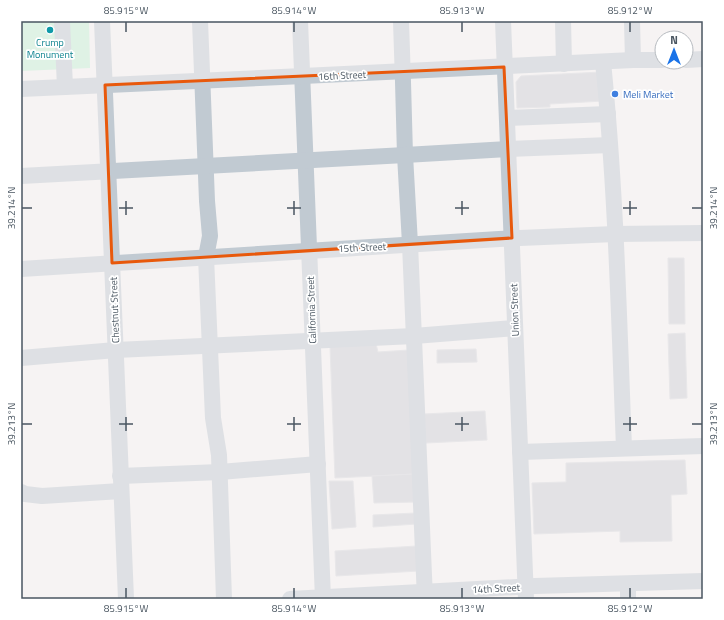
<svg xmlns="http://www.w3.org/2000/svg" width="724" height="620" font-family="'Titillium Web',sans-serif">
<rect width="100%" height="100%" fill="#f5f3f3"/>
<!-- green -->
<polygon fill="#c3f1d5" points="21,21 89,21 90,68 21,71"/>
<!-- building -->
<g fill="#cdcfd5" stroke="#d7d9de">
<polygon points="602,72 603,101 550,104 550,107 517,108 516,82 521,76"/>
<polygon points="668,258 684,258 685,324 669,324"/>
<polygon points="685,333 687,398 670,399 668,334"/>
<polygon points="376,344 378,352 409,350 415,474 335,478 330,346"/>
<polygon points="476,349 477,362 437,363 437,350"/>
<polygon points="485,411 487,440 426,443 424,414"/>
<polygon points="685,460 687,494 671,495 672,541 620,542 620,531 534,534 532,483 566,482 566,463"/>
<polygon points="415,474 416,502 374,503 372,476"/>
<polygon points="329,481 353,481 356,527 332,529"/>
<polygon points="416,513 416,524 373,527 373,515"/>
<polygon points="417,546 418,571 336,576 335,551"/>
</g>
<g fill="none" stroke-linecap="round" stroke-linejoin="round">
<!-- minor -->
<g stroke="#c1cad2" stroke-width="16">
<polyline points="62,21 65,87"/>
<polyline points="102,21 126,599"/>
<polyline points="200,21 207,201 210,236 206,257 213,418 219,455 224,599"/>
<polyline points="300,21 323,599"/>
<polyline points="401,21 403,82 405,155 410,244 425,599"/>
<polyline points="503,21 526,599"/>
<polyline points="563,21 564,64"/>
<polyline points="632,21 633,60"/>
<polyline points="686,60 703,59"/>
<path d="M 603,62 C 616,190 619,319 624,448"/>
<polyline points="21,89 303,76 633,60 662,60"/>
<polyline points="507,118 608,114"/>
<polyline points="21,176 405,155 508,149 610,145"/>
<polyline points="21,269 499,239 615,234 703,233"/>
<polyline points="21,358 116,350 414,336 515,328"/>
<polyline points="520,452 703,446"/>
<polyline points="120,476 220,472 318,464"/>
<polyline points="21,492 25,494 42,496 121,491"/>
<polyline points="628,584 628,599"/>
<polyline points="290,599 535,586 703,581"/>
</g>
</g>
<!-- marked area -->
<path d="M0 0H724V620H0ZM 504,67 L 512,238 L 112,263 L 105,85 Z" fill="#f5f3f3" fill-opacity=".55" fill-rule="evenodd"/>
<path fill="none" stroke="#e8590c" stroke-width="3" stroke-linejoin="round" d="M 504,67 L 512,238 L 112,263 L 105,85 Z"/>
<!-- ticks -->
<path fill="none" stroke="#4a5661" stroke-width="1.5" d="M 126,22 L 126,32M 294,22 L 294,32M 462,22 L 462,32M 630,22 L 630,32M 126,201 L 126,215M 294,201 L 294,215M 462,201 L 462,215M 630,201 L 630,215M 22,208 L 32,208M 119,208 L 133,208M 287,208 L 301,208M 455,208 L 469,208M 623,208 L 637,208M 692,208 L 702,208M 126,417 L 126,431M 294,417 L 294,431M 462,417 L 462,431M 630,417 L 630,431M 22,424 L 32,424M 119,424 L 133,424M 287,424 L 301,424M 455,424 L 469,424M 623,424 L 637,424M 692,424 L 702,424M 126,588 L 126,598M 294,588 L 294,598M 462,588 L 462,598M 630,588 L 630,598"/>
<!-- markers -->
<circle fill="#0f9aa8" stroke="#fff" stroke-width="1.5" cx="50" cy="30" r="4"/>
<circle fill="#3f7fe0" stroke="#fff" stroke-width="1.5" cx="615" cy="94" r="4"/>
<g text-anchor="middle" stroke-width="3.5" stroke-linejoin="round" paint-order="stroke">
<!-- culture labels -->
<g font-size="10" fill="#0d838f" stroke="#fff">
<text x="50" y="46">Crump<tspan x="50" dy="12">Monument</tspan></text>
</g>
<!-- street labels -->
<g font-size="10" fill="#4a5661" stroke="#fff">
<text transform="translate(342 75) rotate(-3)" y="4">16th Street</text>
<text transform="translate(362 247) rotate(-3)" y="4">15th Street</text>
<text transform="translate(114 310) rotate(-92)" y="4">Chestnut Street</text>
<text transform="translate(311 310) rotate(-92)" y="4">California Street</text>
<text transform="translate(514 310) rotate(-92)" y="4">Union Street</text>
<text transform="translate(496 588) rotate(-3)" y="4">14th Street</text>
</g>
<!-- shop labels -->
<g font-size="10" fill="#366cbe" stroke="#fff" text-anchor="start">
<text x="623" y="98">Meli Market</text>
</g>
</g>
<!-- border -->
<rect width="724" height="620" fill="none" stroke="#ffffff" stroke-width="44"/>
<!-- north arrow -->
<g transform="translate(674 50)"><circle r="19" fill="#ffffff" stroke="#b7bbc0"/>
<path d="M0-3L7 15L0 10L-7 15Z" fill="#1a73e8"/>
<text y="-6" font-size="11" font-weight="bold" text-anchor="middle" fill="#4a5661">N</text>
</g>
<rect x="22" y="22" width="680" height="576" fill="none" stroke="#4a5661" stroke-width="1.5"/>
<g font-size="10" text-anchor="middle" fill="#4a5661">
<text x="126" y="14">85.915°W</text>
<text x="294" y="14">85.914°W</text>
<text x="462" y="14">85.913°W</text>
<text x="630" y="14">85.912°W</text>
<text transform="translate(11 208) rotate(-90)" y="4">39.214°N</text>
<text transform="translate(713 208) rotate(-90)" y="4">39.214°N</text>
<text transform="translate(11 424) rotate(-90)" y="4">39.213°N</text>
<text transform="translate(713 424) rotate(-90)" y="4">39.213°N</text>
<text x="126" y="612">85.915°W</text>
<text x="294" y="612">85.914°W</text>
<text x="462" y="612">85.913°W</text>
<text x="630" y="612">85.912°W</text>
</g>
</svg>
